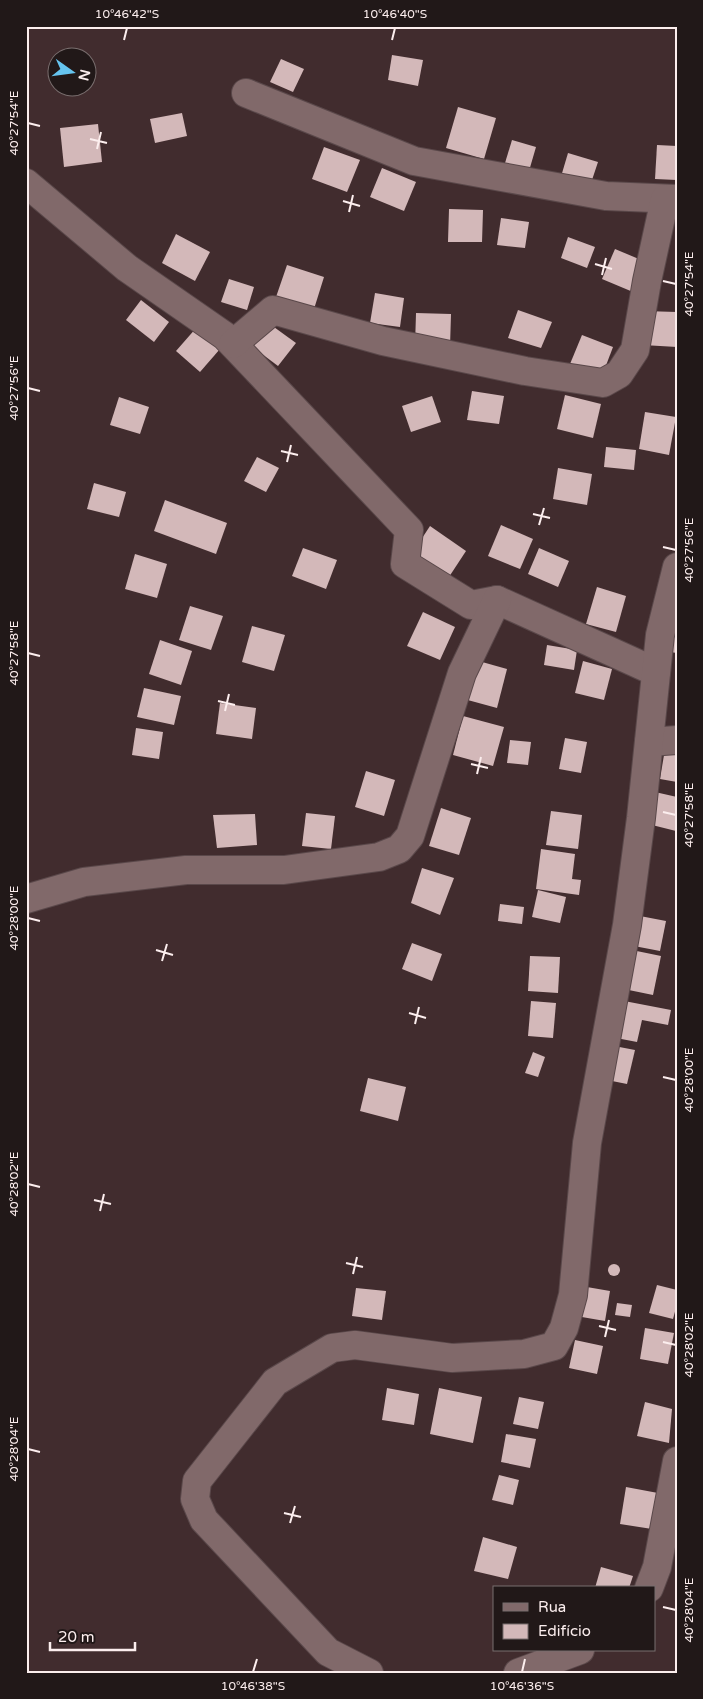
<svg xmlns="http://www.w3.org/2000/svg" width="703" height="1699" font-family="'Varela Round',sans-serif">
<rect width="100%" height="100%" fill="#412c2e"/>
<!-- building -->
<g fill="#d3b8b9">
<polygon points="392,55 423,60 418,86 388,80"/>
<polygon points="281,59 304,69 293,92 270,82"/>
<polygon points="458,107 496,118 484,159 446,148"/>
<polygon points="182,113 187,136 155,143 150,119"/>
<polygon points="98,124 102,162 64,167 60,128"/>
<polygon points="512,140 536,147 529,171 505,163"/>
<polygon points="657,145 677,146 677,180 655,179"/>
<polygon points="324,147 360,160 347,192 312,179"/>
<polygon points="568,153 598,162 589,189 560,180"/>
<polygon points="382,168 416,182 404,211 370,197"/>
<polygon points="449,209 483,210 482,242 448,242"/>
<polygon points="501,218 529,222 525,248 497,245"/>
<polygon points="176,234 210,252 195,281 162,263"/>
<polygon points="568,237 595,247 587,268 561,258"/>
<polygon points="615,249 646,262 633,292 602,279"/>
<polygon points="287,265 324,277 314,309 276,297"/>
<polygon points="229,279 254,287 247,310 221,302"/>
<polygon points="375,293 404,298 400,327 370,323"/>
<polygon points="141,300 169,322 154,342 126,320"/>
<polygon points="518,310 552,322 541,348 508,338"/>
<polygon points="644,311 677,312 677,347 643,345"/>
<polygon points="416,313 451,314 450,347 415,345"/>
<polygon points="267,322 296,343 278,366 250,345"/>
<polygon points="197,327 220,349 200,372 176,351"/>
<polygon points="582,335 613,347 602,376 570,364"/>
<polygon points="472,391 504,396 499,424 467,420"/>
<polygon points="565,395 601,404 593,438 557,429"/>
<polygon points="432,396 441,422 411,432 402,406"/>
<polygon points="119,397 149,407 140,434 110,425"/>
<polygon points="645,412 676,417 669,455 639,449"/>
<polygon points="606,447 636,450 634,470 604,467"/>
<polygon points="257,457 279,468 266,492 244,481"/>
<polygon points="558,468 592,474 587,505 553,499"/>
<polygon points="94,483 126,492 119,517 87,509"/>
<polygon points="165,500 227,523 216,554 154,531"/>
<polygon points="501,525 533,539 520,569 488,556"/>
<polygon points="430,526 466,551 447,580 411,555"/>
<polygon points="303,548 337,560 326,589 292,576"/>
<polygon points="539,548 569,561 558,587 528,574"/>
<polygon points="135,554 167,564 157,598 125,589"/>
<polygon points="597,587 626,596 616,632 586,624"/>
<polygon points="190,606 223,616 211,650 179,640"/>
<polygon points="423,612 455,627 440,660 407,646"/>
<polygon points="677,616 677,653 670,652"/>
<polygon points="252,626 285,635 274,671 242,662"/>
<polygon points="160,640 192,651 181,685 149,674"/>
<polygon points="547,645 577,650 574,670 544,665"/>
<polygon points="475,660 507,669 497,708 464,699"/>
<polygon points="583,661 612,669 604,700 575,693"/>
<polygon points="144,688 181,696 174,725 137,717"/>
<polygon points="220,703 256,708 252,739 216,734"/>
<polygon points="463,716 504,727 493,766 453,755"/>
<polygon points="136,728 163,732 159,759 132,755"/>
<polygon points="565,738 587,742 581,773 559,769"/>
<polygon points="510,740 531,742 528,765 507,763"/>
<polygon points="665,749 677,750 677,782 660,779"/>
<polygon points="366,771 395,780 384,816 355,807"/>
<polygon points="655,792 677,797 676,831 648,824"/>
<polygon points="441,808 471,818 459,855 429,846"/>
<polygon points="551,811 582,815 578,849 546,845"/>
<polygon points="306,813 335,816 331,849 302,846"/>
<polygon points="255,814 257,845 217,848 213,815"/>
<polygon points="541,849 575,854 572,879 581,880 579,895 536,889"/>
<polygon points="422,868 454,878 440,915 411,903"/>
<polygon points="538,890 566,897 560,923 532,917"/>
<polygon points="500,904 524,907 522,924 498,921"/>
<polygon points="640,916 666,921 660,951 634,946"/>
<polygon points="412,943 442,954 432,981 402,969"/>
<polygon points="627,949 661,956 653,995 619,988"/>
<polygon points="530,956 560,957 558,993 528,991"/>
<polygon points="619,1000 671,1010 668,1025 642,1020 637,1042 611,1037"/>
<polygon points="531,1001 556,1003 553,1038 528,1036"/>
<polygon points="609,1045 635,1050 627,1084 602,1079"/>
<polygon points="533,1052 545,1057 538,1077 525,1073"/>
<polygon points="368,1078 406,1087 398,1121 360,1111"/>
<circle cx="614" cy="1270" r="6"/>
<polygon points="657,1285 677,1290 677,1304 673,1319 649,1313"/>
<polygon points="581,1286 610,1291 605,1321 576,1316"/>
<polygon points="356,1288 386,1291 382,1320 352,1316"/>
<polygon points="617,1303 632,1305 630,1317 615,1315"/>
<polygon points="645,1328 674,1333 668,1364 640,1359"/>
<polygon points="575,1340 603,1346 597,1374 569,1368"/>
<polygon points="387,1388 419,1394 414,1425 382,1420"/>
<polygon points="439,1388 482,1397 473,1443 430,1434"/>
<polygon points="519,1397 544,1402 538,1429 513,1424"/>
<polygon points="645,1402 672,1409 669,1443 637,1436"/>
<polygon points="506,1434 536,1439 530,1468 501,1462"/>
<polygon points="499,1475 519,1480 513,1505 492,1500"/>
<polygon points="626,1487 658,1493 652,1529 620,1524"/>
<polygon points="483,1537 517,1547 508,1579 474,1571"/>
<polygon points="601,1567 633,1576 629,1588 595,1588"/>
</g>
<g fill="none" stroke-linecap="round" stroke-linejoin="round">
<defs>
<g id="street">
<polyline points="246,93 414,161 606,196 677,199"/>
<polyline points="26,183 127,268 225,336 409,530 405,564 471,605 497,600 656,672"/>
<polyline points="233,344 273,310 383,341 525,371 603,383 619,374 635,350 647,281 665,199"/>
<polyline points="649,742 677,740"/>
<polyline points="26,899 84,882 186,870 284,870 379,857 399,849 410,836 462,673 497,600"/>
<polyline points="649,1588 657,1567 677,1461"/>
<polyline points="369,1673 328,1652 204,1520 195,1499 197,1481 275,1382 332,1348 355,1345 452,1358 524,1354 554,1346 564,1328 573,1295 587,1143 627,925 641,818 660,635 677,567"/>
<polyline points="518,1673 580,1650"/>
</g>
</defs>
<!-- street casing -->
<use href="#street" stroke="#5a484a" stroke-width="30"/>
<!-- street -->
<use href="#street" stroke="#81696a" stroke-width="28"/>
</g>
<!-- ticks -->
<path fill="none" stroke="#fceeee" stroke-width="2" d="M 124,40 L 127,28M 392,40 L 395,28M 28,123 L 40,126M 90,139 L 107,143M 97,149 L 101,132M 343,201 L 360,206M 349,212 L 353,195M 595,264 L 612,269M 602,275 L 606,258M 663,281 L 676,284M 28,388 L 40,391M 281,451 L 298,455M 287,462 L 291,445M 533,514 L 550,518M 539,525 L 544,508M 663,547 L 676,550M 28,653 L 40,656M 218,701 L 235,705M 225,711 L 229,694M 471,764 L 488,768M 477,774 L 481,757M 663,812 L 676,815M 28,918 L 40,921M 156,950 L 173,955M 162,961 L 167,944M 409,1013 L 426,1018M 415,1024 L 419,1007M 663,1077 L 676,1080M 28,1184 L 40,1187M 94,1200 L 111,1204M 100,1211 L 104,1194M 346,1263 L 363,1267M 353,1274 L 357,1257M 599,1326 L 616,1330M 605,1337 L 609,1320M 663,1342 L 676,1345M 28,1449 L 40,1452M 284,1513 L 301,1517M 290,1523 L 295,1506M 663,1607 L 676,1610M 253,1672 L 257,1659M 522,1672 L 525,1659"/>
<!-- border -->
<rect width="703" height="1699" fill="none" stroke="#211818" stroke-width="55"/>
<!-- legend -->
<rect x="493" y="1586" width="162" height="65" fill="#211818" stroke="#796e6e"/>
<rect x="503" y="1603" width="25" height="8" fill="#81696a" stroke="#796e6e"/>
<text x="538" y="1612" font-size="15" fill="#fceeee">Rua</text>
<rect x="503" y="1624" width="25" height="15" fill="#d3b8b9" stroke="#796e6e"/>
<text x="538" y="1636" font-size="15" fill="#fceeee">Edifício</text>
<!-- north arrow -->
<g transform="translate(72 72) rotate(104)"><circle r="24" fill="#211818" stroke="#796e6e"/>
<path d="M0-4L9 19L0 12L-9 19Z" fill="#66c4ef"/>
<text y="-8" font-size="14" font-weight="bold" text-anchor="middle" fill="#fceeee">N</text>
</g>
<!-- scale -->
<path d="M50 1642v8h85v-8" fill="none" stroke="#fceeee" stroke-width="2.5"/>
<text x="58" y="1642" font-size="15" fill="#fceeee" stroke="#211818" stroke-width="4" paint-order="stroke">20 m</text>
<rect x="28" y="28" width="648" height="1644" fill="none" stroke="#fceeee" stroke-width="2"/>
<g font-size="12" text-anchor="middle" fill="#fceeee">
<text x="127" y="18">10°46'42"S</text>
<text x="395" y="18">10°46'40"S</text>
<text transform="translate(14 123) rotate(-90)" y="4">40°27'54"E</text>
<text transform="translate(689 284) rotate(-90)" y="4">40°27'54"E</text>
<text transform="translate(14 388) rotate(-90)" y="4">40°27'56"E</text>
<text transform="translate(689 550) rotate(-90)" y="4">40°27'56"E</text>
<text transform="translate(14 653) rotate(-90)" y="4">40°27'58"E</text>
<text transform="translate(689 815) rotate(-90)" y="4">40°27'58"E</text>
<text transform="translate(14 918) rotate(-90)" y="4">40°28'00"E</text>
<text transform="translate(689 1080) rotate(-90)" y="4">40°28'00"E</text>
<text transform="translate(14 1184) rotate(-90)" y="4">40°28'02"E</text>
<text transform="translate(689 1345) rotate(-90)" y="4">40°28'02"E</text>
<text transform="translate(14 1449) rotate(-90)" y="4">40°28'04"E</text>
<text transform="translate(689 1610) rotate(-90)" y="4">40°28'04"E</text>
<text x="253" y="1690">10°46'38"S</text>
<text x="522" y="1690">10°46'36"S</text>
</g>
</svg>
